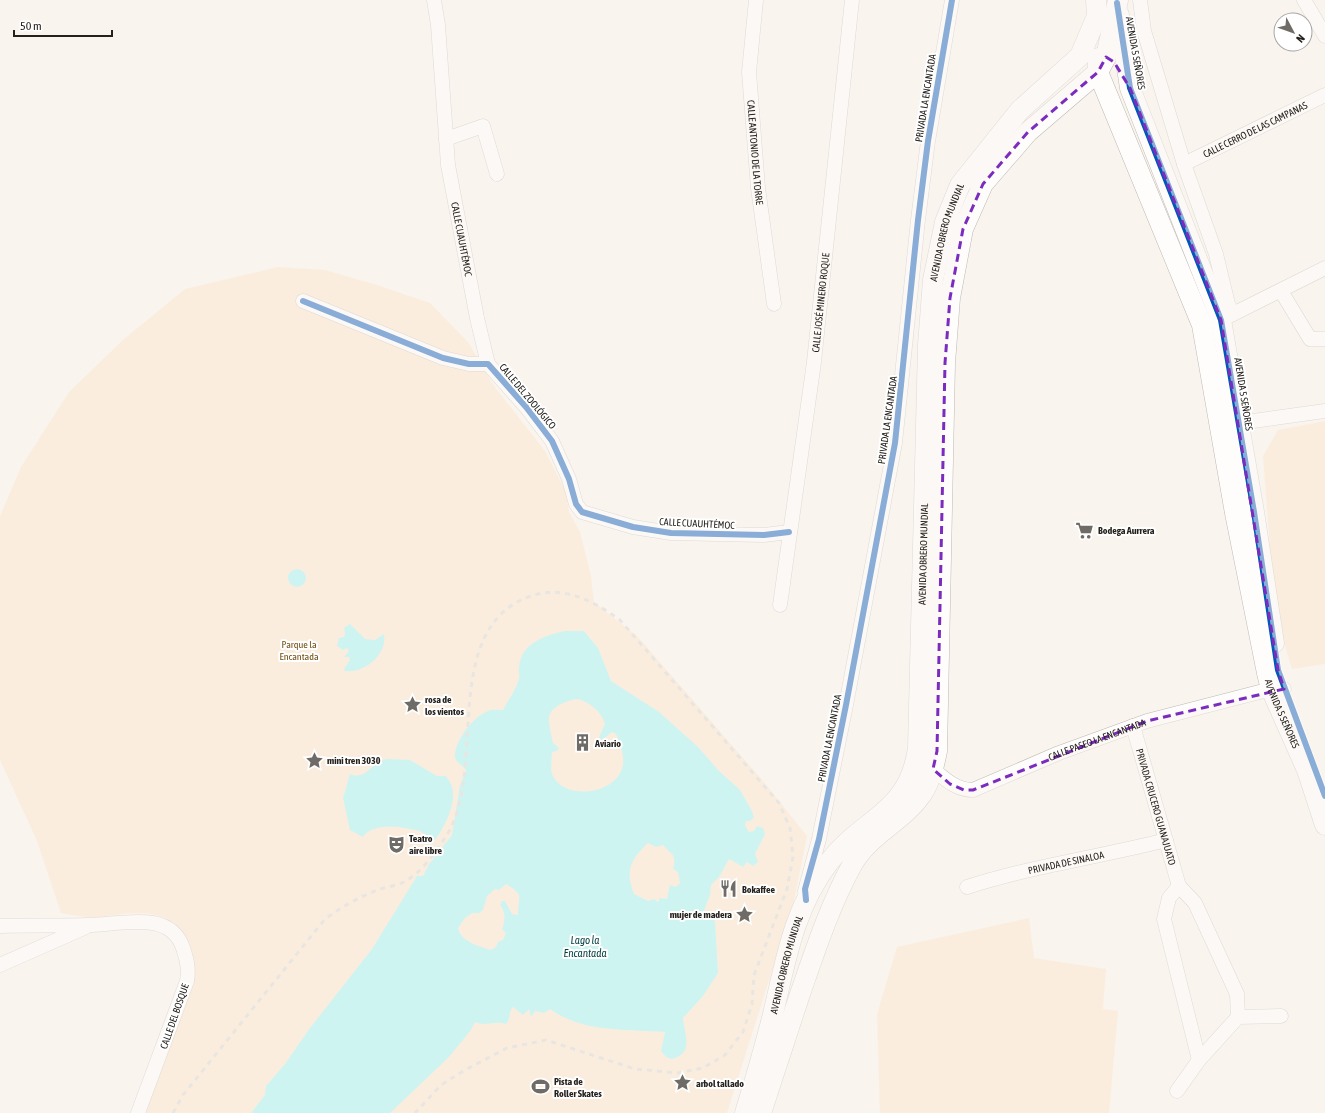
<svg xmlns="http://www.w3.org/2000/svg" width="1325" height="1113" font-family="'Asap Condensed',sans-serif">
<rect width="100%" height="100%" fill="#f9f4ee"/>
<!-- green -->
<g fill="#fbe5c9">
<path d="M 278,267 L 325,270 L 377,285 L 430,303 L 468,342 L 494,386 L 545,451 L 566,492 L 569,512 L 580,532 L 591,576 L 594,602 L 638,637 L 764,782 L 807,836 L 794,901 L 727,1113 L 146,1113 L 195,978 C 194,938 178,912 135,913 C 122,913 110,916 98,917 C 86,918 73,915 61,913 L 37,841 L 0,760 L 0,516 L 21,467 L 69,392 L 124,339 L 185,289 Z"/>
<polygon points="1325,421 1325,664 1292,669 1275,612 1263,456 1278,430"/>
<polygon points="1029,918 1034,958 1106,969 1103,1009 1118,1011 1109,1113 880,1113 877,1014 897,947"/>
</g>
<!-- water -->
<g fill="#9af3f6" fill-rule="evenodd">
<circle cx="297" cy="578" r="9"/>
<path d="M 350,624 L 365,639 L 375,640 L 384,634 C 388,654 364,674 345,671 L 344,669 L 350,660 L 349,657 L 344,657 L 349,651 L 347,648 L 343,650 L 337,646 L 339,638 L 344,637 L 345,633 L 344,628 Z"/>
<path d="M 565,631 L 584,631 L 598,648 L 611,681 L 659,712 L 698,747 L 719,771 L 740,790 L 752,811 L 754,818 L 750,821 L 746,821 L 745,826 L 749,832 L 754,831 L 757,826 L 763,828 L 765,834 L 755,854 L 758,862 L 753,866 L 747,862 L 743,867 L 729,859 L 719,877 L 711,885 L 710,895 L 703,913 L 715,921 L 718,973 L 703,996 L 683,1018 C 684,1034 695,1053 672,1059 L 666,1057 L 661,1051 L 665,1032 C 626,1029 583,1033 550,1009 L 544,1013 L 535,1011 L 531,1017 L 529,1009 L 523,1015 L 513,1007 C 508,1012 511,1019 506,1024 C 495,1020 485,1027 475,1022 L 471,1030 L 449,1057 L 390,1113 L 251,1113 L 265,1095 L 266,1086 L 285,1064 L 310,1028 L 372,949 L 417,876 L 423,876 L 429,864 L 452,835 L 460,785 L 466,771 C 464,765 456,764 455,757 C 454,741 474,716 488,711 C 492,709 499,710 503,710 C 508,700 516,690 519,679 C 520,675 518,671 519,667 C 521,643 546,635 565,631 ZM 578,699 C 589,702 602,712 605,724 L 599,737 L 602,740 L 612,732 L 616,734 C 620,743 624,754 623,764 C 619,795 563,802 552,774 C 550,768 552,758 552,752 L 557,751 L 559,748 L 553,743 C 552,737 548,723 549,717 C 551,706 568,700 578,699 ZM 648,843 L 656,847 L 663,845 C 672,856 677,854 673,869 L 678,872 L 680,883 L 676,887 L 670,885 L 667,899 L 660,898 L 658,902 L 654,899 L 648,901 L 634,894 C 625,871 630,860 648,843 ZM 506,884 C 525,895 518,896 518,915 L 512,914 L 505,901 L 502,901 L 500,905 C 506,912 505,921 502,929 L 506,933 L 503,940 L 498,942 L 496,947 L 491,950 C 479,946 461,942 458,928 L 465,918 L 472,913 L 479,913 L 483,910 L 487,896 L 495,889 L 499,890 Z"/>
<path d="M 387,759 L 410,760 L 437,776 L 446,776 C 448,779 451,783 452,787 C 457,803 444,828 435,840 C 429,838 425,833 419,831 C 403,827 373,822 363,837 L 350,830 L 343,798 L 350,774 C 367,781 370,762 387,759 Z"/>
</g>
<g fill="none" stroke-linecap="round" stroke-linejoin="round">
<defs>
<g id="street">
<path id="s1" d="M 434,0 L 438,25 L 448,165 L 477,318 L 488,364"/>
<path id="s2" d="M 756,0 L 749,72 L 758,188 L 774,304"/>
<polyline points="1140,0 1144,31 1184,164 1216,254 1228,304 1233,314"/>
<polyline points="1304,0 1325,36"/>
<polyline points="446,139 483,126 497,174"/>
<path id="s3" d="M 1184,164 L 1325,95"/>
<polyline points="1281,291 1310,339 1325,339"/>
<polyline points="303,301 443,358 469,364 488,364 526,407 552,441 569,479 576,504 582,512 633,527 671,533 764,535 789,532"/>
<polyline points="1225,318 1325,268"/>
<polyline points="1239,423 1325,411"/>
<path id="s4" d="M 780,605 L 814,362 L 852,0"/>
<path id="s5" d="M 1133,726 L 1179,886 L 1195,903 L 1237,994 L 1238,1017"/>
<path id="s6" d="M 933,769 C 945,779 956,790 973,790 L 1059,753 L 1147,721 L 1271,689 L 1284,689"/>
<polyline points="1179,886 1169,898 1164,919 1199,1060"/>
<path id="s7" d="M 967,887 C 1032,866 1100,857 1166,840"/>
<polyline points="805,891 819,839 846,705 895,443 918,220 928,141 952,0"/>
<path d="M 0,926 C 29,925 59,926 88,925 C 119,925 170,909 183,948 C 187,960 189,969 187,981 L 138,1113"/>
<polyline points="0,965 86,927"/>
<polyline points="1177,1091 1199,1060 1238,1017 1281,1016"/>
</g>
<g id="secondary">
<polyline points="1119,15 1130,88 1221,320 1254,512 1274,643"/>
<path id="s8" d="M 1098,58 L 1098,72 L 1202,325 L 1235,513 L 1267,673 L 1271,689 L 1307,770 L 1325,825"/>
<path id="s9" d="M 745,1113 C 755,1080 765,1047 773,1014 C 786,959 794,908 829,862 C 863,817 909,814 918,748 L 928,345 L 933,280 L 945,222 L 960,185 L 1020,110 L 1080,56 L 1097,16 L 1096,0"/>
<path d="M 761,1113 C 774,1073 787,1034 800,994 C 815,951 830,905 852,865 C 869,834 903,822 922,794 C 931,780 934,766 937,751 L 945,363 L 950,298 L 963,229 L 983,184 L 1028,132 L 1098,72 L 1106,57 L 1118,0"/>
</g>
</defs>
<!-- street casing -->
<use href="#street" stroke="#bdb9b4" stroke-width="15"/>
<!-- secondary casing -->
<use href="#secondary" stroke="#bdb9b4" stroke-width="21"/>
<!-- street -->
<use href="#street" stroke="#fefdfc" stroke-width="14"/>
<!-- secondary -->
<use href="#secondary" stroke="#fefdfc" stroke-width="20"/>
<!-- rail -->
<path stroke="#d4d3d1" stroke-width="3" stroke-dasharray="5 5" stroke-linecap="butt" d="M 173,1113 L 183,1095 L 325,919 C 342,907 357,898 375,891 C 384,887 396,886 404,882 C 421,873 435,853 445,838 C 489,773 438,632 528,597 C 562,584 592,600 620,620 L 779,803 L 790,828 L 793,857 L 787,889 L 754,975 L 752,1004 L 743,1032 L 725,1055 L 703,1068 L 678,1073 L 635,1069 L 546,1040 L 507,1048 L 465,1070 L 441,1085 L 415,1113"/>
<defs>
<g id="cycleway">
<polyline points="1117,3 1130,88 1221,320 1254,512 1278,670 1325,796"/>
<polyline points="303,301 443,358 469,364 488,364 526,407 552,441 569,479 576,504 582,512 633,527 671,533 764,535 789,532"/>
<polyline points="806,900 805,889 819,839 846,705 895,443 918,220 928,141 952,0"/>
</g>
</defs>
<!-- cycleway casing -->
<use href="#cycleway" stroke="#fff" stroke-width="8"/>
<!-- cycleway -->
<use href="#cycleway" stroke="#0057b8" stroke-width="6"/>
</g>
<!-- marked area -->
<path d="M0 0H1325V1113H0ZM 1106,57 L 1114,62 L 1130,88 L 1221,320 L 1278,670 L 1284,689 L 1147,721 L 973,790 L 964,790 L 950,784 L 933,769 L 937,751 L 945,363 L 950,298 L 963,229 L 983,184 L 1028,132 L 1098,72 Z" fill="#f9f4ee" fill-opacity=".55" fill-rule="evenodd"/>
<path fill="none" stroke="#7b2cbf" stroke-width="3" stroke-dasharray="8 5" stroke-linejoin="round" d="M 1106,57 L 1114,62 L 1130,88 L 1221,320 L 1278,670 L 1284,689 L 1147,721 L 973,790 L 964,790 L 950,784 L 933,769 L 937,751 L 945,363 L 950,298 L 963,229 L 983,184 L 1028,132 L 1098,72 Z"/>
<!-- icons -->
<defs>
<symbol id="supermarket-bare" viewBox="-9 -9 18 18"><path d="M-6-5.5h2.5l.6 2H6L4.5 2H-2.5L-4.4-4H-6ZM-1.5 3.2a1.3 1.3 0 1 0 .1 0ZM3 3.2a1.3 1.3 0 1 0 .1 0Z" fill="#6f6b66" stroke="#fff" stroke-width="2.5" paint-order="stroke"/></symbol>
<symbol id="sight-bare" viewBox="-9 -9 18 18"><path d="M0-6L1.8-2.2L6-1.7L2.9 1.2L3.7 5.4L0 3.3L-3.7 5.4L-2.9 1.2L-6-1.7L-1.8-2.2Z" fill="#6f6b66" stroke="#fff" stroke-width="2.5" paint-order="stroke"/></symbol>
<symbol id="building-bare" viewBox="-9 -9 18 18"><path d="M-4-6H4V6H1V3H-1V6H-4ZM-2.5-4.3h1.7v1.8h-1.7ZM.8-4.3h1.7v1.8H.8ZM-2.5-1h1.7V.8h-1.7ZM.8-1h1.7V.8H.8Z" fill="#6f6b66" stroke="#fff" stroke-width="2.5" paint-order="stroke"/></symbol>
<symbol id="theatre-bare" viewBox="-9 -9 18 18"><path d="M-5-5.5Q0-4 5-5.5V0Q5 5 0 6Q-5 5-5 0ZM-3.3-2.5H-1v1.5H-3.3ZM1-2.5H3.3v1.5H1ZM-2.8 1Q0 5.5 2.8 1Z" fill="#6f6b66" stroke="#fff" stroke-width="2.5" paint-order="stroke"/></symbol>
<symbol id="restaurant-bare" viewBox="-9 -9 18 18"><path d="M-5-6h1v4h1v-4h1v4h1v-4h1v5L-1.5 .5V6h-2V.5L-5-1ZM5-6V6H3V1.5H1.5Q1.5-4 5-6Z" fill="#6f6b66" stroke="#fff" stroke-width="2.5" paint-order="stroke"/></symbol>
<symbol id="stadium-bare" viewBox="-9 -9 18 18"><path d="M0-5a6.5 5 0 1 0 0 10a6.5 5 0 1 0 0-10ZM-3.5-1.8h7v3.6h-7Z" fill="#6f6b66" stroke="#fff" stroke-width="2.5" paint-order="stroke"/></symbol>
</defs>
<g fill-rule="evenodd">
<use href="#supermarket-bare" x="1072" y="518" width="25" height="25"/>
<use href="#sight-bare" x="400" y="692" width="25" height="25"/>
<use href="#building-bare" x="570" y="730" width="25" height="25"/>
<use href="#sight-bare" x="302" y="748" width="25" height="25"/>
<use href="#theatre-bare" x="384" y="832" width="25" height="25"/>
<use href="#restaurant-bare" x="716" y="876" width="25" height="25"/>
<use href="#sight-bare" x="732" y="902" width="25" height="25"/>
<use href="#sight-bare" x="670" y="1070" width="25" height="25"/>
<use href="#stadium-bare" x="528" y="1074" width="25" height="25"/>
</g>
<g text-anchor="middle" stroke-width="4" stroke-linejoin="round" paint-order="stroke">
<!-- street labels -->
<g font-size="10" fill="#25211c" stroke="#fff">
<text transform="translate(1136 53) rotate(80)" y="4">AVENIDA 5 SEÑORES</text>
<text transform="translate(925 98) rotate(-81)" y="4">PRIVADA LA ENCANTADA</text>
<text dy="4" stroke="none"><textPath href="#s3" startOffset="79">CALLE CERRO DE LAS CAMPANAS</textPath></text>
<text dy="4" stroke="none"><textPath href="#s2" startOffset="153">CALLE ANTONIO DE LA TORRE</textPath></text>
<text dy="4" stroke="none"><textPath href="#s9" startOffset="933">AVENIDA OBRERO MUNDIAL</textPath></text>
<text dy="4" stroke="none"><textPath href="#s1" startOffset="241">CALLE CUAUHTÉMOC</textPath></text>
<text dy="4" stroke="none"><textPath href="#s4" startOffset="305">CALLE JOSÉ MINERO ROQUE</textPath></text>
<text transform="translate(1244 394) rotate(81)" y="4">AVENIDA 5 SEÑORES</text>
<text transform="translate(528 396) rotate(50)" y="4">CALLE DEL ZOOLÓGICO</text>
<text transform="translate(887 420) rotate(-82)" y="4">PRIVADA LA ENCANTADA</text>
<text transform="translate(697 523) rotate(3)" y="4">CALLE CUAUHTÉMOC</text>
<text dy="4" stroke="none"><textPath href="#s9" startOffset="609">AVENIDA OBRERO MUNDIAL</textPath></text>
<text dy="4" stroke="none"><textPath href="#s8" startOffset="685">AVENIDA 5 SEÑORES</textPath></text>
<text transform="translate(829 738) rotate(-79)" y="4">PRIVADA LA ENCANTADA</text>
<text dy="4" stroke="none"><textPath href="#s6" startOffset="180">CALLE PASEO LA ENCANTADA</textPath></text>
<text dy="4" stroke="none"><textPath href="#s5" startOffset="84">PRIVADA CRUCERO GUANAJUATO</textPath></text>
<text dy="4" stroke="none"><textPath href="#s7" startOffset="102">PRIVADA DE SINALOA</textPath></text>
<text dy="4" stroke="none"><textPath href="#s9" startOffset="154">AVENIDA OBRERO MUNDIAL</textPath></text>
<text transform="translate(174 1016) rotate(-71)" y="4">CALLE DEL BOSQUE</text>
</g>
<!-- poi labels -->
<g font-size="10" font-weight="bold" fill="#25211c" stroke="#fff" text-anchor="start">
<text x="1098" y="534">Bodega Aurrera</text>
<text x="425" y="703">rosa de<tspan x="425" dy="12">los vientos</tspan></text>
<text x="595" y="747">Aviario</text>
<text x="327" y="764">mini tren 3030</text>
<text x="409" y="842">Teatro<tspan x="409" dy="12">aire libre</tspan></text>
<text x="742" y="893">Bokaffee</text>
<text x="732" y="918" text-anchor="end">mujer de madera</text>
<text x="554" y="1085">Pista de<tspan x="554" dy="12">Roller Skates</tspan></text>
<text x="696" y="1087">arbol tallado</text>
</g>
<!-- park labels -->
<g font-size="10" fill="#724d13" stroke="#fff">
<text x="299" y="648">Parque la<tspan x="299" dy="12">Encantada</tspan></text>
</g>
<!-- water labels -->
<g font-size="11" font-style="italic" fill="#003e41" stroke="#fff">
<text x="585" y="944">Lago la<tspan x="585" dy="13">Encantada</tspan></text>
</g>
</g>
<!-- north arrow -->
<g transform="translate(1293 32) rotate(131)"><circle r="19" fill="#ffffff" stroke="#a8a6a4"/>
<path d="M0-3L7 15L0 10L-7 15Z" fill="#6f6b66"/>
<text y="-6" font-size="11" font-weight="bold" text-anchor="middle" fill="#25211c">N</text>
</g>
<!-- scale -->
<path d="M14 30v6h98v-6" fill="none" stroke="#25211c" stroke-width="2"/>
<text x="20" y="30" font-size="12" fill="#25211c" stroke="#ffffff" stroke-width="3" paint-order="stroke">50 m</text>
</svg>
